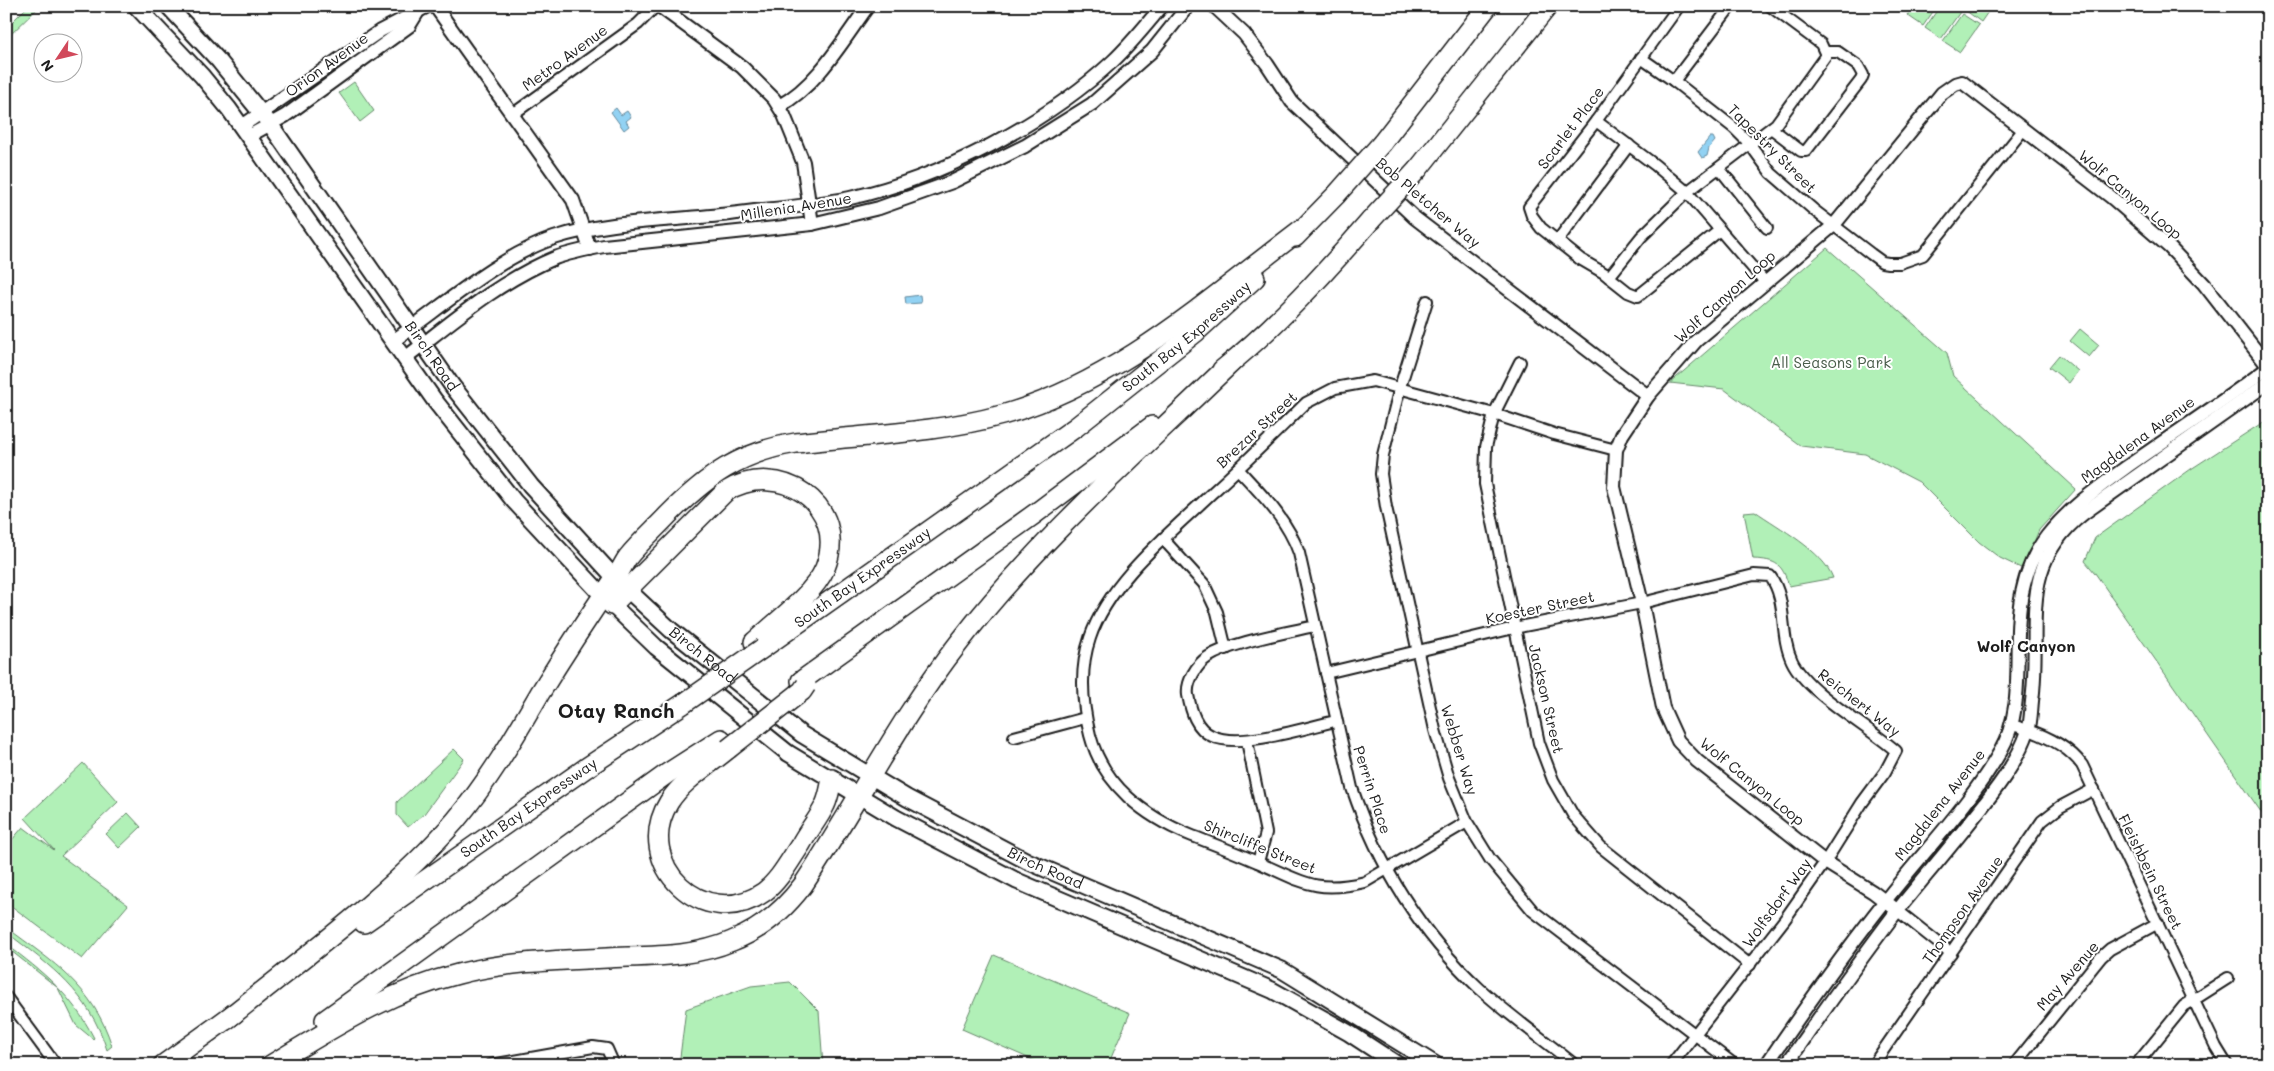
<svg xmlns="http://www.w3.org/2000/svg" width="2274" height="1071" font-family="Mali,sans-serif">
<rect width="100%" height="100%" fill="#fff"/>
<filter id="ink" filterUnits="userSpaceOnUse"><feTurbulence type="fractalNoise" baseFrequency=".02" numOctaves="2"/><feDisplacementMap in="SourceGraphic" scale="10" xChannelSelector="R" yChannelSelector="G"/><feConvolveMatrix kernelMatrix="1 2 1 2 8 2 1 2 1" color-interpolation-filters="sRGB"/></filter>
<g filter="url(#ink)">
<!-- green -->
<g fill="#b1f0b7" stroke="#66866a">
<polygon points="28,6 40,6 6,39 6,28"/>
<polygon points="1913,6 1937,6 1923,26 1907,15"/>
<polygon points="1940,6 1952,6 1960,12 1941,39 1925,28"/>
<polygon points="1968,6 1992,6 1981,22 1965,10"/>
<polygon points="1962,14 1979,25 1960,52 1943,41"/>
<polygon points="354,82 374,111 360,122 339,93"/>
<polygon points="1827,248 1947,353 1953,376 2076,489 2039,530 2023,569 2000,558 1979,542 1919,482 1865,454 1801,446 1724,389 1670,383"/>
<polygon points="2080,329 2099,345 2089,357 2070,341"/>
<polygon points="2059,355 2078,371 2069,383 2049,367"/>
<polygon points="2268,419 2268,822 2095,573 2085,561 2095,538 2099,535 2191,469"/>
<path d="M 1755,511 C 1779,528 1823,551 1833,578 L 1789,586 C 1782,564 1777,560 1753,559 L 1744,512 Z"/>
<polygon points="454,749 464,759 424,814 408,827 397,815 397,802"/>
<polygon points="83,763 118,802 61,856 128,905 82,959 6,902 6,847 23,827 54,850 25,818"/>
<polygon points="128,813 141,827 119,848 106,834"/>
<path d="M 6,927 C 54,963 93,986 112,1046 L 107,1050 C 89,993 52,967 6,932 Z"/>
<path d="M 6,944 C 44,973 72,995 94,1038 L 93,1039 L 76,1025 L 58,988 L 6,947 Z"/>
<polygon points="994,955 1130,1013 1108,1065 1044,1065 962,1029"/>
<polygon points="790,982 819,1011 823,1065 679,1065 686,1009 751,986"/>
</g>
<!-- water -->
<g fill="#92d2f3" stroke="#63899d">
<polygon points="616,108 621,115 627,111 631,117 626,121 629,126 624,130 611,112"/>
<polygon points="1710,137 1713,137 1715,141 1709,148 1707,156 1702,158 1698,152"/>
<polygon points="920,295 921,303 906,304 905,297"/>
</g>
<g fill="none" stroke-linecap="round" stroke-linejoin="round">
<defs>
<g id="minor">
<polyline points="1679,6 1596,121 1529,207 1532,216 1541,228 1580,259 1604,273 1628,292 1638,296 1720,230"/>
<polyline points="1641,58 1674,81 1734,128 1749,143 1771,173 1815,211 1871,254 1882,262 1888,263 1900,263 1923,255 2023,130"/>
<polyline points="1674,81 1731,6"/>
<polyline points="513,114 638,24 656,6"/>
<polyline points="1596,121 1655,165 1687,192 1765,282"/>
<polyline points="1771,128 1801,151 1806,151 1861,80 1863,75 1858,66 1838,52 1825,52"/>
<polyline points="1719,168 1767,228"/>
<polyline points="1558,240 1629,145"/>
<polyline points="1609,277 1641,237 1687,192 1776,124 1826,55 1821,44 1770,6"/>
<polyline points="1427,301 1400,387 1383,455 1381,474 1386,507 1435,730 1449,778 1467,822 1490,859 1533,911 1735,1065"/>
<polyline points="1520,362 1494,414 1486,447 1485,484 1539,743 1553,780 1573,815 1601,847 1750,965"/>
<path d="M 1238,469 C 1262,495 1287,519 1299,553 L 1352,788 C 1378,865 1420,933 1480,989 C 1510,1016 1544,1040 1575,1065"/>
<polyline points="1163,539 1204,584 1217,612 1226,649"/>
<path d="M 1314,626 C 1286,633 1232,642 1208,657 C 1197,664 1186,682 1188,695 C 1191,711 1196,729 1212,736 C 1239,749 1306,728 1335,721"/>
<path d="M 1326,673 L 1514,628 L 1642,603 L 1754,575 L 1770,576 C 1788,600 1779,634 1792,661 C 1807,693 1868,726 1896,751 L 1885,772 L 1862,803 L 1825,862 L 1785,919 L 1671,1065"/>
<path d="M 2012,725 C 2038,732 2066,743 2082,765 L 2216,1047 L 2227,1065"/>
<polyline points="1014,737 1085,718"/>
<polyline points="1247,741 1266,833 1258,862"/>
<path d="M 1467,822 L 1365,882 C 1314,894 1302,881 1257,862 C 1235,852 1213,844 1190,835 C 1145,817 1103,785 1090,735 C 1082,703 1079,670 1090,638 C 1109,581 1170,533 1213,492 C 1245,463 1275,433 1306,403 L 1335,388 L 1373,381 L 1494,414 L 1554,434 L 1616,450"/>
<polyline points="1898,911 1951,953"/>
<polyline points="6,997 56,1065"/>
<polyline points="491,1065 593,1047 607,1049 614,1065"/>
<polyline points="1873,1065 2042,821 2060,807 2094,789"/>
<polyline points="2014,1065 2101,957 2110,949 2158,923"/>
<polyline points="2136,1065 2184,1006 2228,978"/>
</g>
<g id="tertiary">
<polyline points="435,6 573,200 590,249"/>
<polyline points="659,6 742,67 774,99 784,115 803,162 812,224"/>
<polyline points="1214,6 1244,34 1267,64 1292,102 1415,218 1648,396"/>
<path d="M 779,106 C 817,86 843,40 868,6"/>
<polyline points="242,126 380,31 428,6"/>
<polyline points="249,136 285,116 409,26 417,13"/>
<path d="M 393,341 C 442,307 498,257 554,238 C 608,220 673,221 730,214 C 769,209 811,206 850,198 C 940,178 1045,124 1113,61 C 1131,44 1146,25 1162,6"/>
<path d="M 405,358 C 453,321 499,281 555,258 C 571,252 588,249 604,246 L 812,224 L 879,208 L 952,182 L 1025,146 L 1092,104 L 1152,51 L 1188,6"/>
<polyline points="1898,911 1873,892 1825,862 1697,761 1678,741 1663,708 1642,603 1614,487 1616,450 1622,435 1648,396 1696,341 1834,225 1942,93 1955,84 1962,82 2111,197 2169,247 2204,284 2268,366"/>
<path d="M 1766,1065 C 1804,1009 1843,954 1885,901 C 1923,852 1969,806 2000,752 C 2028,704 2011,646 2022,593 C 2026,573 2034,553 2047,536 C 2069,508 2099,487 2128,466 C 2175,433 2223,402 2268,368"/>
<path d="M 1786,1065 C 1822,1013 1859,961 1897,911 C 1922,880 1949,849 1974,817 C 1995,791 2017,763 2028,731 C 2031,722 2031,710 2032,701 C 2042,627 2015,567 2084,513 L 2268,383"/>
</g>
<g id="secondary">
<polyline points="136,6 202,76 229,109 435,401 514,501 602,595 656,647 788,753 896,818 1017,881 1272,990 1349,1033 1398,1065"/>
<path id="s1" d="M 168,6 L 219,61 L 270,124 L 453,387 L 531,486 L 615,578 L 671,630 L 801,734 L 907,798 L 1027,861 L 1282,970 L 1436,1065"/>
</g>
<g id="motorway">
<polyline points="1382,143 1488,6"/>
<polyline points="1418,169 1548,6"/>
<polyline points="1295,237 1336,195"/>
<path d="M 1222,370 C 1277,326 1325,273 1371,220"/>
<path d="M 612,605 L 725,492 C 779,458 850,505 825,568 C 815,593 775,623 754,642"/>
<path id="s2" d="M 763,648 L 1076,427 L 1196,332 L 1255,278"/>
<polyline points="801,681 1036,513 1152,426"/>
<path d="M 728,749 C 709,765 683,780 669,802 C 631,863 704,934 764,892 C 780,880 790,860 801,844 C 808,831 819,818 825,805 C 829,797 830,788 832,779"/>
<path id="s3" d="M 364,923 L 586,768 L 683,704"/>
<path d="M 226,1020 C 304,957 388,897 455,821 C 488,782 514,738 540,693 C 564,654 589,616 615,578 C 620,572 623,564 628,557 C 640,542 655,529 668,515 C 707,476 740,452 796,443 C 864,435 936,433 1002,415 C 1117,383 1210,298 1303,228"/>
<polyline points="325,1020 668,773 721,739"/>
<polyline points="163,1065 235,1013"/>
<path d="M 271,1065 C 331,1029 389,991 458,974 C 513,960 571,960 628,957 C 663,956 700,955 732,941 C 761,930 784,910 803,885 C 856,806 899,719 958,644 C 1038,540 1138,453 1232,362"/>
</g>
</defs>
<!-- minor casing -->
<use href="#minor" stroke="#1c1c1c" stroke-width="14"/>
<!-- tertiary casing -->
<use href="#tertiary" stroke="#1c1c1c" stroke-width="16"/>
<!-- secondary casing -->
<use href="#secondary" stroke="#1c1c1c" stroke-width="19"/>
<!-- motorway casing -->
<use href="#motorway" stroke="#1c1c1c" stroke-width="22"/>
<!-- minor -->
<use href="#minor" stroke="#fff" stroke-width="10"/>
<!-- tertiary -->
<use href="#tertiary" stroke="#fff" stroke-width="12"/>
<!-- secondary -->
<use href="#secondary" stroke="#fff" stroke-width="15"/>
<!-- motorway -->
<use href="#motorway" stroke="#fff" stroke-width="19"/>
<defs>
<g id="motorway-bridge">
<polyline points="1336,195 1382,143"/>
<polyline points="1371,220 1418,169"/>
<polyline points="683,704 763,648"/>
<polyline points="728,749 802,691 806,685"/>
</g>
</defs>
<!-- motorway-bridge casing -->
<use href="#motorway-bridge" stroke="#1c1c1c" stroke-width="22" stroke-linecap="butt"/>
<!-- motorway-bridge -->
<use href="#motorway-bridge" stroke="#fff" stroke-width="19"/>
</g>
</g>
<g text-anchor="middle" stroke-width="4" stroke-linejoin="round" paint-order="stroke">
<!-- street labels -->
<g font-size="15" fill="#1c1c1c" stroke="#fff">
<text transform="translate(565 58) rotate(-36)" y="5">Metro Avenue</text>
<text transform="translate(327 65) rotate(-36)" y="5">Orion Avenue</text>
<text transform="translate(1571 128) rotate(-53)" y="5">Scarlet Place</text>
<text transform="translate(1772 149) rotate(45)" y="5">Tapestry Street</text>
<text transform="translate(2130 195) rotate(40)" y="5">Wolf Canyon Loop</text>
<text transform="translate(1428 203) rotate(40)" y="5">Bob Pletcher Way</text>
<text transform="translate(796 207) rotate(-9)" y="5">Millenia Avenue</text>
<text transform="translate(1725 297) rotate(-42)" y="5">Wolf Canyon Loop</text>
<text dy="5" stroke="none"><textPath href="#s2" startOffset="526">South Bay Expressway</textPath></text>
<text dy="5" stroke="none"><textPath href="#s1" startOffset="439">Birch Road</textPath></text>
<text transform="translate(1257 430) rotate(-43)" y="5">Brezar Street</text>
<text transform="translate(2138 440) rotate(-36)" y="5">Magdalena Avenue</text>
<text dy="5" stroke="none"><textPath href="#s2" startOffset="122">South Bay Expressway</textPath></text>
<text transform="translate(1540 608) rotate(-12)" y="5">Koester Street</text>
<text dy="5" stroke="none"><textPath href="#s1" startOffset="844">Birch Road</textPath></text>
<text transform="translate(1546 699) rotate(77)" y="5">Jackson Street</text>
<text transform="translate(1859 703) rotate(38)" y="5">Reichert Way</text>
<text transform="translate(1459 750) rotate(73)" y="5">Webber Way</text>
<text transform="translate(1752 782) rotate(39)" y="5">Wolf Canyon Loop</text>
<text transform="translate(1372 790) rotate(72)" y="5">Perrin Place</text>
<text transform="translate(1940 805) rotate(-52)" y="5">Magdalena Avenue</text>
<text dy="5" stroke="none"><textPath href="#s3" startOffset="201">South Bay Expressway</textPath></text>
<text transform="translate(1260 847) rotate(22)" y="5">Shircliffe Street</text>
<text dy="5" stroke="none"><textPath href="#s1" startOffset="1249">Birch Road</textPath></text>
<text transform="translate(2150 872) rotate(64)" y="5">Fleishbein Street</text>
<text transform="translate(1777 903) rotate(-54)" y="5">Wolfsdorf Way</text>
<text transform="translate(1963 910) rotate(-55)" y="5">Thompson Avenue</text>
<text transform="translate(2068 976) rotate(-49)" y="5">May Avenue</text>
</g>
<!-- park labels -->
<g font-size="15" fill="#495c4a" stroke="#fff">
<text x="1831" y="368">All Seasons Park</text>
</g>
<!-- neighbourhood labels -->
<g font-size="16" font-weight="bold" fill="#1c1c1c" stroke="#fff">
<text x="2026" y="652">Wolf Canyon</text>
</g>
<!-- district labels -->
<g font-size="20" font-weight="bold" fill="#1c1c1c" stroke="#fff">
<text x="616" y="718">Otay Ranch</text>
</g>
</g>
<!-- margin -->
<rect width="2274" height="1071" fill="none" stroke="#fff" stroke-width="25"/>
<rect x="12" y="12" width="2249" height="1046" fill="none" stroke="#1c1c1c" stroke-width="2" filter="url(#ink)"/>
<!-- north arrow -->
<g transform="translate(58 58) rotate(235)"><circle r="24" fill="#ffffff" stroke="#a4a4a4"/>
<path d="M0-4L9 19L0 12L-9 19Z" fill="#d1495b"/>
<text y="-8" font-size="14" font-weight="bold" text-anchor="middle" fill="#1c1c1c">N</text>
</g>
</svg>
